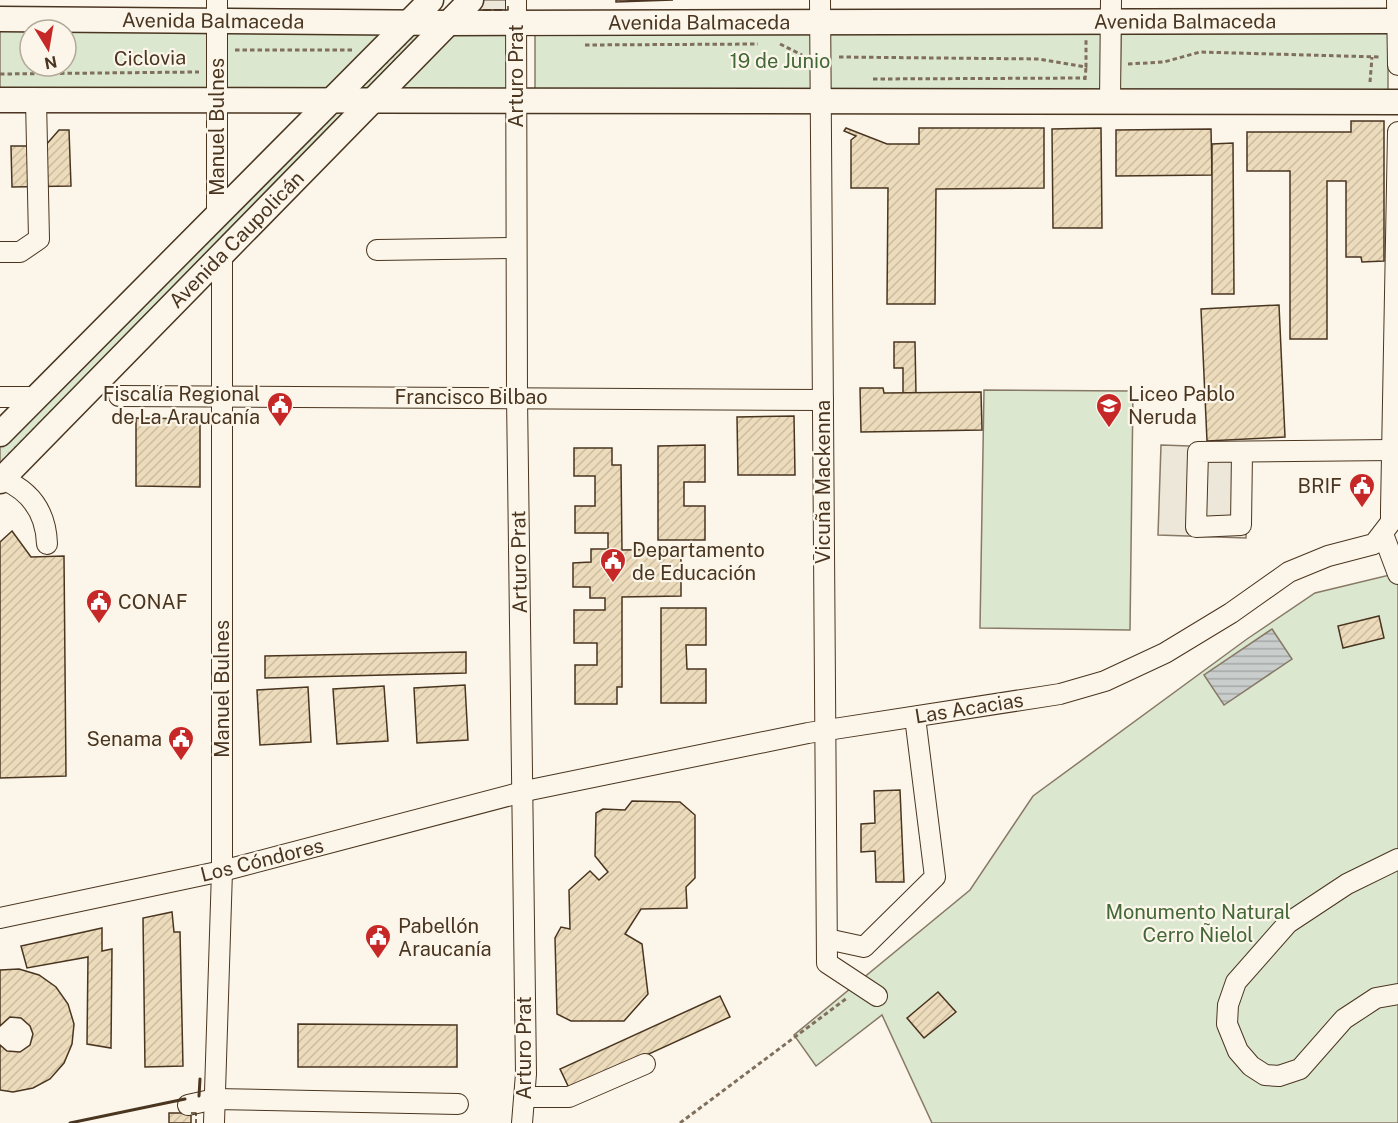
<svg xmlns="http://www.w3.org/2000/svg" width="1398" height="1123" font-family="'Public Sans',sans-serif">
<defs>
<pattern id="grass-dots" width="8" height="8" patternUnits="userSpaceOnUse" patternTransform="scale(1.5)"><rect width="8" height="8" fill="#dce7d0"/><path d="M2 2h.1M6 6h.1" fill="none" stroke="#bec7b2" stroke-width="1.8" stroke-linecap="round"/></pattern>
<pattern id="water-rules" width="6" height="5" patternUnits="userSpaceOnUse" patternTransform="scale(1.5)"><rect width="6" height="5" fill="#c9cecd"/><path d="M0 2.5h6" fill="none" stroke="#a5a8a6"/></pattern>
<pattern id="building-hatch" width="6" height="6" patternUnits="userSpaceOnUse" patternTransform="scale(1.5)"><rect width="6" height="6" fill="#ecdcbc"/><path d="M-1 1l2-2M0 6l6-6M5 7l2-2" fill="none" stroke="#ccbda1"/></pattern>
</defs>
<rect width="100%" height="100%" fill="#fbf6e9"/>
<!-- grass -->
<g fill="url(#grass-dots)" stroke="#887966" stroke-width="1.5">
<polygon points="407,35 424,35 370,91 352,92"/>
<polygon points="332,106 362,106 0,473 0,441"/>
</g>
<!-- park -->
<g fill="#dce7d0" stroke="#887966" stroke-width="1.5" fill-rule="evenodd">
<path d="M 0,26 L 212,31 L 211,91 L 0,94 ZM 30,30 L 66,30 L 66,66 L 30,66 Z"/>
<polygon points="398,26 328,96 225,92 224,28"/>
<polygon points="815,26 815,95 535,94 535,29"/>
<polygon points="827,28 1103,28 1102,94 829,93"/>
<polygon points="451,29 510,29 510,93 391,93"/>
<polygon points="1121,30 1388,31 1388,92 1120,91"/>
<polygon points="984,390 1133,391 1130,630 980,628"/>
<polygon points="1398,573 1398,1123 932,1123 882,1015 816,1066 794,1035 970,890 1033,796 1247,639 1315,593"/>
</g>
<!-- parking -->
<g fill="#ede7d9" stroke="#887966" stroke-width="1.5">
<polygon points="484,0 508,0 508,10 474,10"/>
<polygon points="1161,445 1248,448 1246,538 1158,535"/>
</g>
<!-- water -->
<polygon fill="url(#water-rules)" stroke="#887966" stroke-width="1.5" points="1272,629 1292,659 1224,705 1204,675"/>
<!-- building -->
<g fill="url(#building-hatch)" stroke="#4a3520" stroke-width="1.5">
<polygon points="616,0 673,0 616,2"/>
<polygon points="1351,121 1384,121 1384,261 1362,262 1361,257 1346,257 1346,181 1327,181 1327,339 1290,339 1290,171 1247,171 1247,132 1351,132"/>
<polygon points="846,128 887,144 919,144 919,128 1044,128 1044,188 936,189 935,304 887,304 888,188 851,188 851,140 856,136 844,131"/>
<polygon points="1101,128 1102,228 1053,228 1052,129"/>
<polygon points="1211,129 1212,175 1116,176 1116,130"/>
<polygon points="59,130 69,130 71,186 12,187 11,146 45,146"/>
<polygon points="1233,143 1234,294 1212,294 1212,144"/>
<polygon points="1279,305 1285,437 1207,441 1201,309"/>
<polygon points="894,342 915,342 916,393 903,393 903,368 894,368"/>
<polygon points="860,388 883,388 884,393 981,392 982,430 861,432"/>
<polygon points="794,416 795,475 738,475 737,417"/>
<polygon points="136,418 200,419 200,487 136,486"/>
<polygon points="705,445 705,482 684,482 684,506 705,506 705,540 658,540 658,446"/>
<polygon points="574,448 612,448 612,465 621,465 622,550 681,549 681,596 622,597 622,687 617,687 617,704 575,704 575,665 597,665 597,643 574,643 574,610 605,610 605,598 590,598 590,587 573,587 573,563 591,562 591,549 608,549 608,533 575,533 575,506 595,506 595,476 574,476"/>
<polygon points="12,531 31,557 64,556 66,776 0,778 0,542"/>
<polygon points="661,608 706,608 706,645 686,645 687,669 706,669 706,703 661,703"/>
<polygon points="1379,616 1384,638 1343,648 1338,626"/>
<polygon points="466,652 466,673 265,678 265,656"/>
<polygon points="465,685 468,740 417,743 414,688"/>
<polygon points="384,686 388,741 337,744 333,689"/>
<polygon points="308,687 311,742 260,745 257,690"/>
<polygon points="900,790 904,882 876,882 875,851 861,852 861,824 875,823 874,791"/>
<polygon points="632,801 680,802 695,815 695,878 686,887 687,908 641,909 625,934 642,944 648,994 624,1021 571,1021 557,1014 555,938 561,927 570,929 569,890 590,871 599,880 608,872 595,856 596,813 603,809 625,810"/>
<polygon points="172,912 174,932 180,932 183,1066 145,1067 143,918"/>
<polygon points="102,928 102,951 112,949 111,1048 87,1044 88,957 27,968 21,946"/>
<polygon points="19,969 39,975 56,987 68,1004 74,1024 72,1044 64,1063 50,1079 33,1088 13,1092 0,1090 0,1045 7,1051 20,1052 30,1045 33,1034 30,1026 21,1018 10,1017 0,1026 0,970"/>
<polygon points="938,992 956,1012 924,1038 907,1018"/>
<polygon points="720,996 730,1017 570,1090 560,1069"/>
<polygon points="298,1024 457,1025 457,1067 298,1067"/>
<rect x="169" y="1113" width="22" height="10"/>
</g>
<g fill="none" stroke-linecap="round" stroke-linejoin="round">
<defs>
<g id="minor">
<polyline points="516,0 517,397 526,1074 522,1123"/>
<polyline points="820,0 827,963 877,996"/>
<polyline points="1397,0 1398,65"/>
<polyline points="1110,101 1111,0"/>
<polyline points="217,217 217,0"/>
<polyline points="377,250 516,248"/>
<polyline points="0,252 20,252 39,239 36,100"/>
<polyline points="119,396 823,400"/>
<polyline points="0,397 37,397"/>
<polyline points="1242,452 1241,525 1196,527 1198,452 1392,450"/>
<path d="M 2,479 C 31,491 46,513 47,544"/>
<polyline points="1383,534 1398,574"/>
<polyline points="1398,859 1347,884 1288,923 1236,982 1228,1005 1227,1024 1238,1051 1251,1066 1265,1075 1279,1076 1300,1069 1344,1019 1376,998 1398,994"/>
<polyline points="0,918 222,871 530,790 808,733 1060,694 1105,681 1165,653 1231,613 1289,572 1328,556 1374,544 1391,522 1391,510 1398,132"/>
<polyline points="827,939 864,947 935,877 915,717"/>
<polyline points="525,1097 569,1097 645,1064"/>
<polyline points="188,1105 215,1099 458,1104"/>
<polyline points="214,1123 222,871 222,255"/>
</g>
<g id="major">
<path id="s1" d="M 0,19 L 449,23 L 1398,21"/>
<polyline points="0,100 1398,102"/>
<polyline points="0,434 431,0"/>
<path id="s2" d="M 0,481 L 471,0"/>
</g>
</defs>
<!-- minor casing -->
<use href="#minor" stroke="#4a3520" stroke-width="22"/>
<!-- major casing -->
<use href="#major" stroke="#4a3520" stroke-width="27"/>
<!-- path -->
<g stroke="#7f6f5c" stroke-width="3" stroke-dasharray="4.5 3" stroke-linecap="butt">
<polyline points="780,44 802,55"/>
<polyline points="585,45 758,44"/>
<polyline points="235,50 354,50"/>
<polyline points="839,57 1039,59 1086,67 1086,40"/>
<polyline points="1128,64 1164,62 1200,52 1380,57"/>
<polyline points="0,74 199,72"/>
<polyline points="873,79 1085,78"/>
<polyline points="1085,80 1086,67"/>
<polyline points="1370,82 1372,57"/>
<polyline points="680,1123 847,998"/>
</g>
<!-- minor -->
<use href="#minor" stroke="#fbf6e9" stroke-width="20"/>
<!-- major -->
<use href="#major" stroke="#fbf6e9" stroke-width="24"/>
<!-- fence -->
<g stroke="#4a3520" stroke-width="1.5" stroke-dasharray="8 3" stroke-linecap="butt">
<polyline points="483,10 508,10 508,6"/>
<polyline points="191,1113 196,1113 196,1123"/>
</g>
<!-- wall -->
<g stroke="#4a3520" stroke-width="3">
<polyline points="199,1096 200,1079"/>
<polyline points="70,1123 185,1099"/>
</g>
</g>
<!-- icons -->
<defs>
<symbol id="civic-pin" viewBox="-11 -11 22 30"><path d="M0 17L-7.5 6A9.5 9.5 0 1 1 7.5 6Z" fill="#c62828" stroke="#fbf6e9"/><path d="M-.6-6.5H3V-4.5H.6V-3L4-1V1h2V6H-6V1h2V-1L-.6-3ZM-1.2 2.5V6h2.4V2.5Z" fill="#fff"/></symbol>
<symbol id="school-pin" viewBox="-11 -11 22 30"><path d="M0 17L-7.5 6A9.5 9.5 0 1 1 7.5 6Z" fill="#c62828" stroke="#fbf6e9"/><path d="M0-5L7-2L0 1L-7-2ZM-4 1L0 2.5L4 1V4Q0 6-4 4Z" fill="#fff"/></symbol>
</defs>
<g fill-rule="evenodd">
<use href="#civic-pin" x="265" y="390" width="30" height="40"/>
<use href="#school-pin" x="1094" y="391" width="30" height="40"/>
<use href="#civic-pin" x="1347" y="471" width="30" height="40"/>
<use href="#civic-pin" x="598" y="546" width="30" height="40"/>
<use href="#civic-pin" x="84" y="587" width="30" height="40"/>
<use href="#civic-pin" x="166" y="724" width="30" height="40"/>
<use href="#civic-pin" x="363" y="922" width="30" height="40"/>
</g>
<g text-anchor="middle" stroke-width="4.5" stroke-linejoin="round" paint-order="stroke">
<!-- street labels -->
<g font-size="20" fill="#4a3520" stroke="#fbf6e9">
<text dy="7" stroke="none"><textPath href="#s1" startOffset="213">Avenida Balmaceda</textPath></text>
<text dy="7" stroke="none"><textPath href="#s1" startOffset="699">Avenida Balmaceda</textPath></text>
<text dy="7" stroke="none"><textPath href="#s1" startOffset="1185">Avenida Balmaceda</textPath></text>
<text transform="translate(150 58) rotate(-1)" y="7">Ciclovia</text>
<text transform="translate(516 76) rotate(-90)" y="7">Arturo Prat</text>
<text transform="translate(217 127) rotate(-90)" y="7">Manuel Bulnes</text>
<text dy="7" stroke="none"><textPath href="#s2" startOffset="338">Avenida Caupolicán</textPath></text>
<text x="471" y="404">Francisco Bilbao</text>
<text transform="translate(823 482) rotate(-90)" y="7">Vicuña Mackenna</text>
<text transform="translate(519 562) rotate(-91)" y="7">Arturo Prat</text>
<text transform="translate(222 689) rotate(-90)" y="7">Manuel Bulnes</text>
<text transform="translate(969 708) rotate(-9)" y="7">Las Acacias</text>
<text transform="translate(262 860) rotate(-14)" y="7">Los Cóndores</text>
<text transform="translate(524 1048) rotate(-90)" y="7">Arturo Prat</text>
</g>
<!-- park labels -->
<g font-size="20" fill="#436837" stroke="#fbf6e9">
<text x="780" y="68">19 de Junio</text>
<text x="1198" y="919">Monumento Natural<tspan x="1198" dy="23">Cerro Ñielol</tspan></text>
</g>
<!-- poi labels -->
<g font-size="20" fill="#4a3520" stroke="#fbf6e9" text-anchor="start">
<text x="260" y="401" text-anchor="end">Fiscalía Regional<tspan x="260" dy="23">de La Araucanía</tspan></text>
<text x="1128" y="401">Liceo Pablo<tspan x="1128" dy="23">Neruda</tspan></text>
<text x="1342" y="493" text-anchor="end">BRIF</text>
<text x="632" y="557">Departamento<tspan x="632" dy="23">de Educación</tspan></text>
<text x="118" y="609">CONAF</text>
<text x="162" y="746" text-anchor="end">Senama</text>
<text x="398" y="933">Pabellón<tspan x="398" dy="23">Araucanía</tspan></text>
</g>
</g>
<!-- north arrow -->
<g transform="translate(48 48) rotate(169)"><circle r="28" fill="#fbf6e9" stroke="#b4a999" stroke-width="1.5"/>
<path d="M0-4.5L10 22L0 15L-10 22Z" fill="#c62828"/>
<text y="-9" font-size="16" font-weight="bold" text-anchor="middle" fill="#4a3520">N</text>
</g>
</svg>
